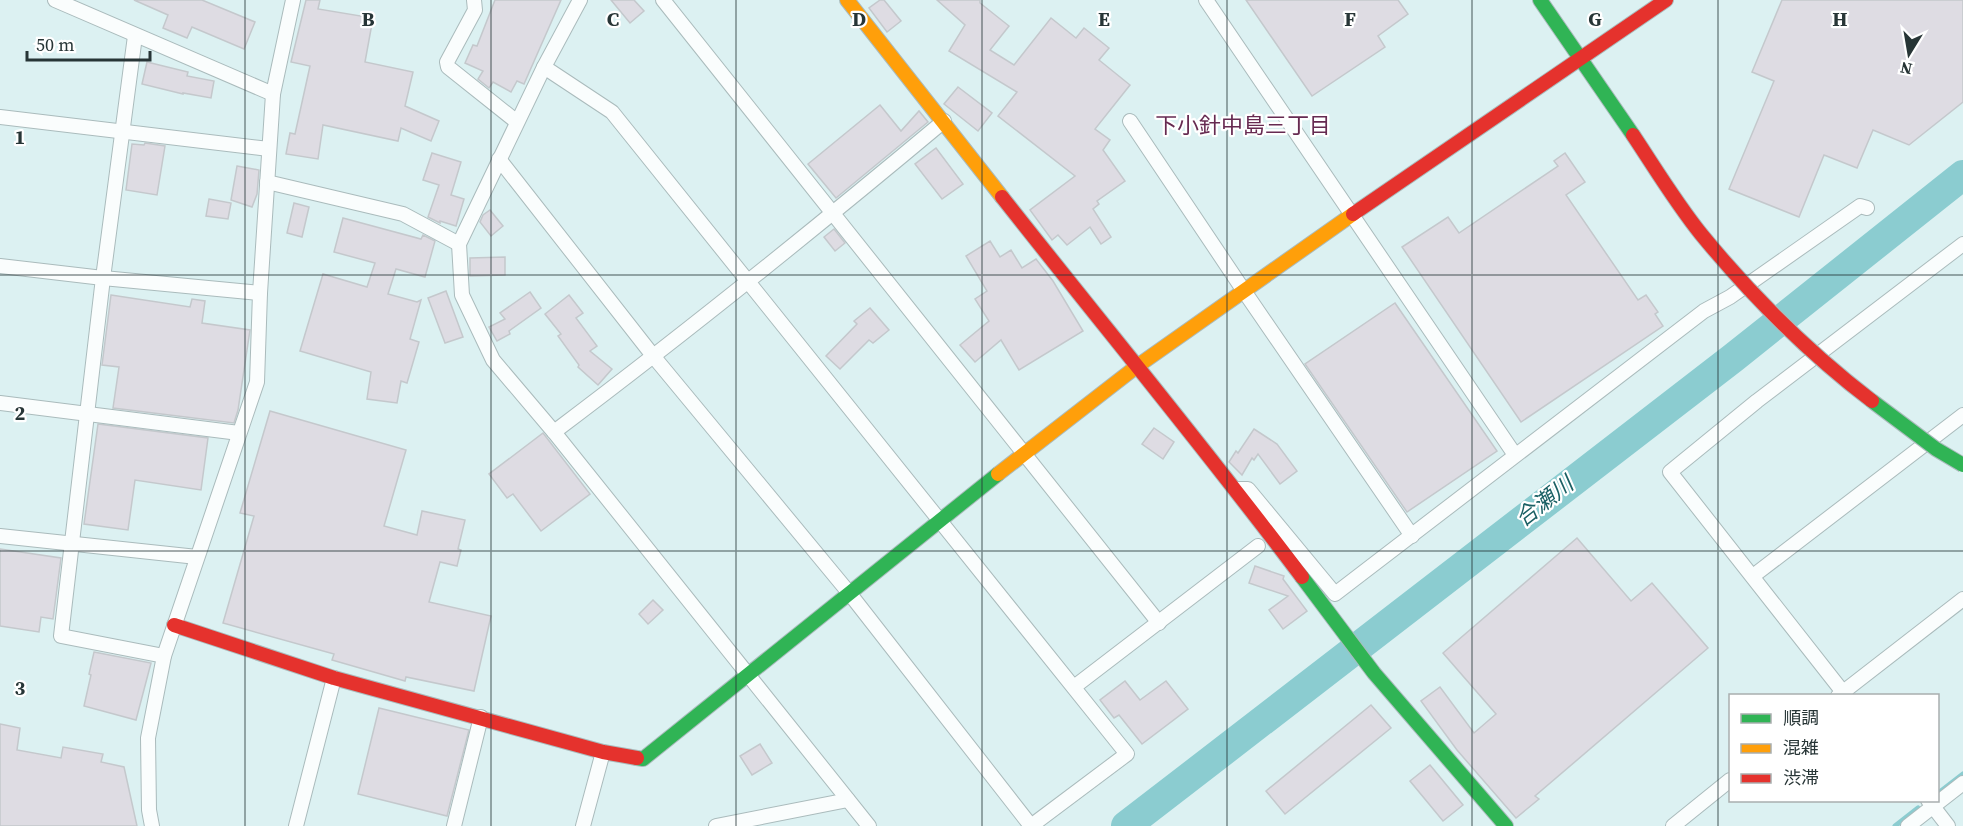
<svg xmlns="http://www.w3.org/2000/svg" width="1963" height="826" font-family="'Source Serif 4','Noto Sans JP',serif">
<rect width="100%" height="100%" fill="#dcf1f2"/>
<g fill="none" stroke-linecap="round" stroke-linejoin="round">
<!-- stream -->
<g stroke="#8bccd0" stroke-width="5">
<polyline points="1941,791 1963,774"/>
<polyline points="1895,826 1918,808"/>
</g>
<!-- river -->
<polyline stroke="#8bccd0" stroke-width="30" points="1126,826 1733,358 1963,175"/>
</g>
<!-- building -->
<g fill="#dedce3" stroke="#c4c8cc" stroke-width="1.5">
<polygon points="134,0 202,0 255,22 244,49 192,27 187,38 163,28 168,15"/>
<polygon points="306,0 320,0 318,9 373,18 365,62 413,72 405,106 439,121 431,141 401,128 398,141 323,125 318,159 286,154 290,133 295,134 310,66 291,62"/>
<polygon points="495,0 561,0 524,84 517,81 511,92 493,82 489,88 478,79 483,71 465,63 473,45 477,46"/>
<polygon points="611,0 634,0 644,11 630,23"/>
<polygon points="880,0 884,0 901,21 887,32 869,8"/>
<polygon points="937,0 980,0 980,3 1009,26 990,50 1014,65 1051,18 1076,38 1084,28 1109,48 1099,60 1130,85 1095,129 1110,140 1103,150 1125,181 1097,201 1099,204 1093,209 1111,237 1101,244 1090,227 1067,245 1058,235 1052,240 1030,210 1075,176 998,116 1017,92 949,51 965,25"/>
<polygon points="1246,0 1398,0 1408,14 1378,36 1385,47 1312,96"/>
<polygon points="1782,0 1963,0 1963,102 1909,145 1873,130 1857,168 1824,155 1799,217 1729,189 1774,81 1752,72"/>
<polygon points="147,62 188,72 187,76 214,81 211,98 183,93 183,94 142,84"/>
<polygon points="958,87 992,113 978,131 944,104"/>
<polygon points="880,105 901,131 919,111 928,122 836,198 808,164"/>
<polygon points="145,143 165,146 157,195 126,190 132,144 144,145"/>
<polygon points="936,148 963,184 942,199 915,164"/>
<polygon points="432,153 461,162 451,195 464,199 456,226 440,221 440,223 428,217 439,185 423,180"/>
<polygon points="1565,153 1585,182 1566,195 1638,300 1646,295 1658,312 1655,314 1663,326 1521,422 1402,247 1448,217 1459,233 1558,166 1554,161"/>
<polygon points="237,166 259,170 257,194 252,207 231,200"/>
<polygon points="209,199 231,203 228,219 206,216"/>
<polygon points="294,203 309,207 302,237 287,233"/>
<polygon points="490,210 503,226 491,236 480,222 483,215"/>
<polygon points="343,218 421,239 423,235 435,241 425,277 396,269 388,294 417,302 421,300 410,339 419,342 407,383 401,381 397,403 367,399 371,372 300,351 323,274 367,287 375,263 334,252"/>
<polygon points="834,229 845,243 835,251 824,237"/>
<polygon points="990,241 1000,257 1011,250 1022,268 1036,259 1053,281 1083,331 1019,370 1001,340 975,362 960,345 989,321 975,299 987,291 966,256"/>
<polygon points="505,257 505,275 470,276 470,258"/>
<polygon points="446,291 463,337 445,343 428,298"/>
<polygon points="530,292 541,308 509,331 510,334 497,341 489,327 505,319 500,313"/>
<polygon points="111,295 190,307 192,299 205,301 202,323 250,330 238,410 234,423 113,408 119,367 102,365"/>
<polygon points="569,295 583,313 576,318 597,346 590,351 612,369 598,385 578,367 579,365 558,336 561,334 545,314"/>
<polygon points="1395,303 1497,451 1407,512 1305,364"/>
<polygon points="870,308 889,330 873,343 869,340 840,369 826,356 857,324 854,321"/>
<polygon points="270,411 406,450 384,526 417,535 422,511 465,520 458,549 461,550 457,566 440,562 429,602 491,616 474,691 406,677 405,681 332,660 334,654 223,623 254,516 240,513"/>
<polygon points="98,424 208,438 201,490 135,480 128,530 84,524"/>
<polygon points="1154,428 1174,442 1163,459 1142,444"/>
<polygon points="1254,429 1277,444 1297,471 1280,484 1258,454 1254,460 1252,458 1242,475 1229,462 1236,451 1238,453"/>
<polygon points="543,433 590,494 541,531 513,494 507,498 489,474"/>
<polygon points="1577,538 1631,601 1652,583 1708,648 1535,796 1539,799 1516,818 1457,750 1421,701 1440,687 1474,733 1496,714 1443,653"/>
<polygon points="0,549 61,558 53,619 41,617 39,632 0,626"/>
<polygon points="1255,566 1284,576 1283,579 1307,611 1283,629 1269,610 1288,596 1249,583"/>
<polygon points="653,600 663,610 648,624 639,614"/>
<polygon points="94,652 151,663 136,720 84,706 91,675 89,674"/>
<polygon points="1125,681 1140,700 1166,681 1188,709 1142,744 1119,715 1114,718 1100,700"/>
<polygon points="1371,705 1391,728 1285,814 1266,791"/>
<polygon points="379,708 469,730 447,816 358,794"/>
<polygon points="0,724 20,728 17,750 61,758 63,747 103,754 101,762 124,767 137,826 0,826"/>
<polygon points="760,744 772,763 752,775 740,756"/>
<polygon points="1430,765 1463,805 1443,821 1410,781"/>
</g>
<g fill="none" stroke-linecap="round" stroke-linejoin="round">
<defs>
<g id="street">
<polyline points="55,0 273,94"/>
<polyline points="474,0 475,10 447,62 448,67 517,122"/>
<polyline points="580,0 544,67 459,244 462,295 493,360 554,432 869,826"/>
<polyline points="663,0 1159,623"/>
<polyline points="1206,0 1515,455"/>
<polyline points="135,36 103,278 61,636 164,656"/>
<polyline points="544,67 612,112 1127,754 1031,826"/>
<polyline points="0,117 269,149"/>
<polyline points="1130,121 1244,291 1412,536"/>
<polyline points="499,159 654,357 850,594 1031,826"/>
<polyline points="267,182 403,214 459,244"/>
<polyline points="0,266 103,278 260,293"/>
<polyline points="0,403 239,433"/>
<path d="M 554,432 C 687,332 816,228 944,121"/>
<polyline points="1236,489 1248,489 1335,594 1704,311 1730,297 1860,206 1867,208"/>
<polyline points="0,536 197,557"/>
<polyline points="1753,576 1963,415"/>
<polyline points="1074,687 1258,546"/>
<polyline points="1838,696 1963,599"/>
<polyline points="1846,696 1670,472 1757,401 1963,244"/>
<polyline points="1928,800 1948,826"/>
<polyline points="152,826 149,810 148,738 164,656 257,382 260,293 273,94 293,0"/>
<polyline points="296,826 334,678"/>
<polyline points="454,826 481,717"/>
<polyline points="583,826 603,752"/>
<polyline points="716,826 848,800"/>
<polyline points="1673,826 1730,780"/>
<polyline points="1908,826 1963,783"/>
</g>
<g id="fast">
<polyline points="1540,0 1633,135"/>
<polyline points="1302,577 1374,673 1506,826"/>
<polyline points="637,758 643,759 998,474"/>
</g>
<g id="slow">
<polyline points="847,0 1002,197"/>
<polyline points="998,474 1136,367 1353,214"/>
</g>
<g id="jam">
<path d="M 1002,197 C 1102,324 1205,448 1302,577"/>
<polyline points="1353,214 1666,0"/>
<polyline points="174,625 334,678 603,752 637,758"/>
</g>
</defs>
<!-- street casing -->
<use href="#street" stroke="#aabbbc" stroke-width="16"/>
<!-- fast casing -->
<use href="#fast" stroke="#aabbbc" stroke-width="16"/>
<!-- slow casing -->
<use href="#slow" stroke="#aabbbc" stroke-width="16"/>
<!-- jam casing -->
<use href="#jam" stroke="#aabbbc" stroke-width="16"/>
<!-- street -->
<use href="#street" stroke="#fafdfd" stroke-width="14"/>
<!-- fast -->
<use href="#fast" stroke="#30b455" stroke-width="14"/>
<!-- slow -->
<use href="#slow" stroke="#ff9f0a" stroke-width="14"/>
<!-- jam -->
<use href="#jam" stroke="#e5322d" stroke-width="14"/>
<defs>
<polyline id="fast-bridge" points="1872,401 1936,449 1963,465"/>
<path id="jam-bridge" d="M 1633,135 C 1655,168 1676,203 1701,234 C 1751,295 1809,353 1872,401"/>
</defs>
<!-- fast-bridge casing -->
<use href="#fast-bridge" stroke="#aabbbc" stroke-width="16" stroke-linecap="butt"/>
<!-- jam-bridge casing -->
<use href="#jam-bridge" stroke="#aabbbc" stroke-width="16" stroke-linecap="butt"/>
<!-- fast-bridge -->
<use href="#fast-bridge" stroke="#30b455" stroke-width="14"/>
<!-- jam-bridge -->
<use href="#jam-bridge" stroke="#e5322d" stroke-width="14"/>
</g>
<!-- grid -->
<path fill="none" stroke="#273536" stroke-width="1.5" stroke-opacity="0.55" d="M 245,0 L 245,826M 491,0 L 491,826M 736,0 L 736,826M 982,0 L 982,826M 1227,0 L 1227,826M 1472,0 L 1472,826M 1718,0 L 1718,826M 0,275 L 1963,275M 0,551 L 1963,551"/>
<g text-anchor="middle" stroke-width="4.5" stroke-linejoin="round" paint-order="stroke">
<!-- neighbourhood labels -->
<g font-size="22" fill="#662a51" stroke="#fff">
<text x="1243" y="133">下小針中島三丁目</text>
</g>
<!-- water labels -->
<g font-size="22" font-style="italic" fill="#1a6064" stroke="#fff">
<text transform="translate(1544 501) rotate(-38)" y="8">合瀬川</text>
</g>
</g>
<g font-size="20" text-anchor="middle" font-weight="bold" fill="#273536" stroke="#fff" stroke-width="4.5" stroke-linejoin="round" paint-order="stroke">
<text x="368" y="26">B</text>
<text x="613" y="26">C</text>
<text x="859" y="26">D</text>
<text x="1104" y="26">E</text>
<text x="1350" y="26">F</text>
<text x="1595" y="26">G</text>
<text x="1840" y="26">H</text>
<text x="20" y="144">1</text>
<text x="20" y="420">2</text>
<text x="20" y="695">3</text>
</g>
<!-- legend -->
<rect x="1729" y="694" width="210" height="108" fill="#ffffff" stroke="#a9aeaf" stroke-width="1.5"/>
<rect x="1741" y="714" width="30" height="9" fill="#30b455" stroke="#a9aeaf" stroke-width="1.5"/>
<text x="1783" y="724" font-size="18" fill="#273536">順調</text>
<rect x="1741" y="744" width="30" height="9" fill="#ff9f0a" stroke="#a9aeaf" stroke-width="1.5"/>
<text x="1783" y="754" font-size="18" fill="#273536">混雑</text>
<rect x="1741" y="774" width="30" height="9" fill="#e5322d" stroke="#a9aeaf" stroke-width="1.5"/>
<text x="1783" y="784" font-size="18" fill="#273536">渋滞</text>
<!-- north arrow -->
<g transform="translate(1909 54) rotate(191)" stroke="#ffffff" stroke-width="4.5" paint-order="stroke">
<path d="M0-4.5L10 22L0 15L-10 22Z" fill="#273536"/>
<text y="-9" font-size="16" font-weight="bold" text-anchor="middle" fill="#273536">N</text>
</g>
<!-- scale -->
<path d="M27 51v9h123v-9" fill="none" stroke="#273536" stroke-width="3"/>
<text x="36" y="51" font-size="18" fill="#273536" stroke="#ffffff" stroke-width="4.5" paint-order="stroke">50 m</text>
</svg>
